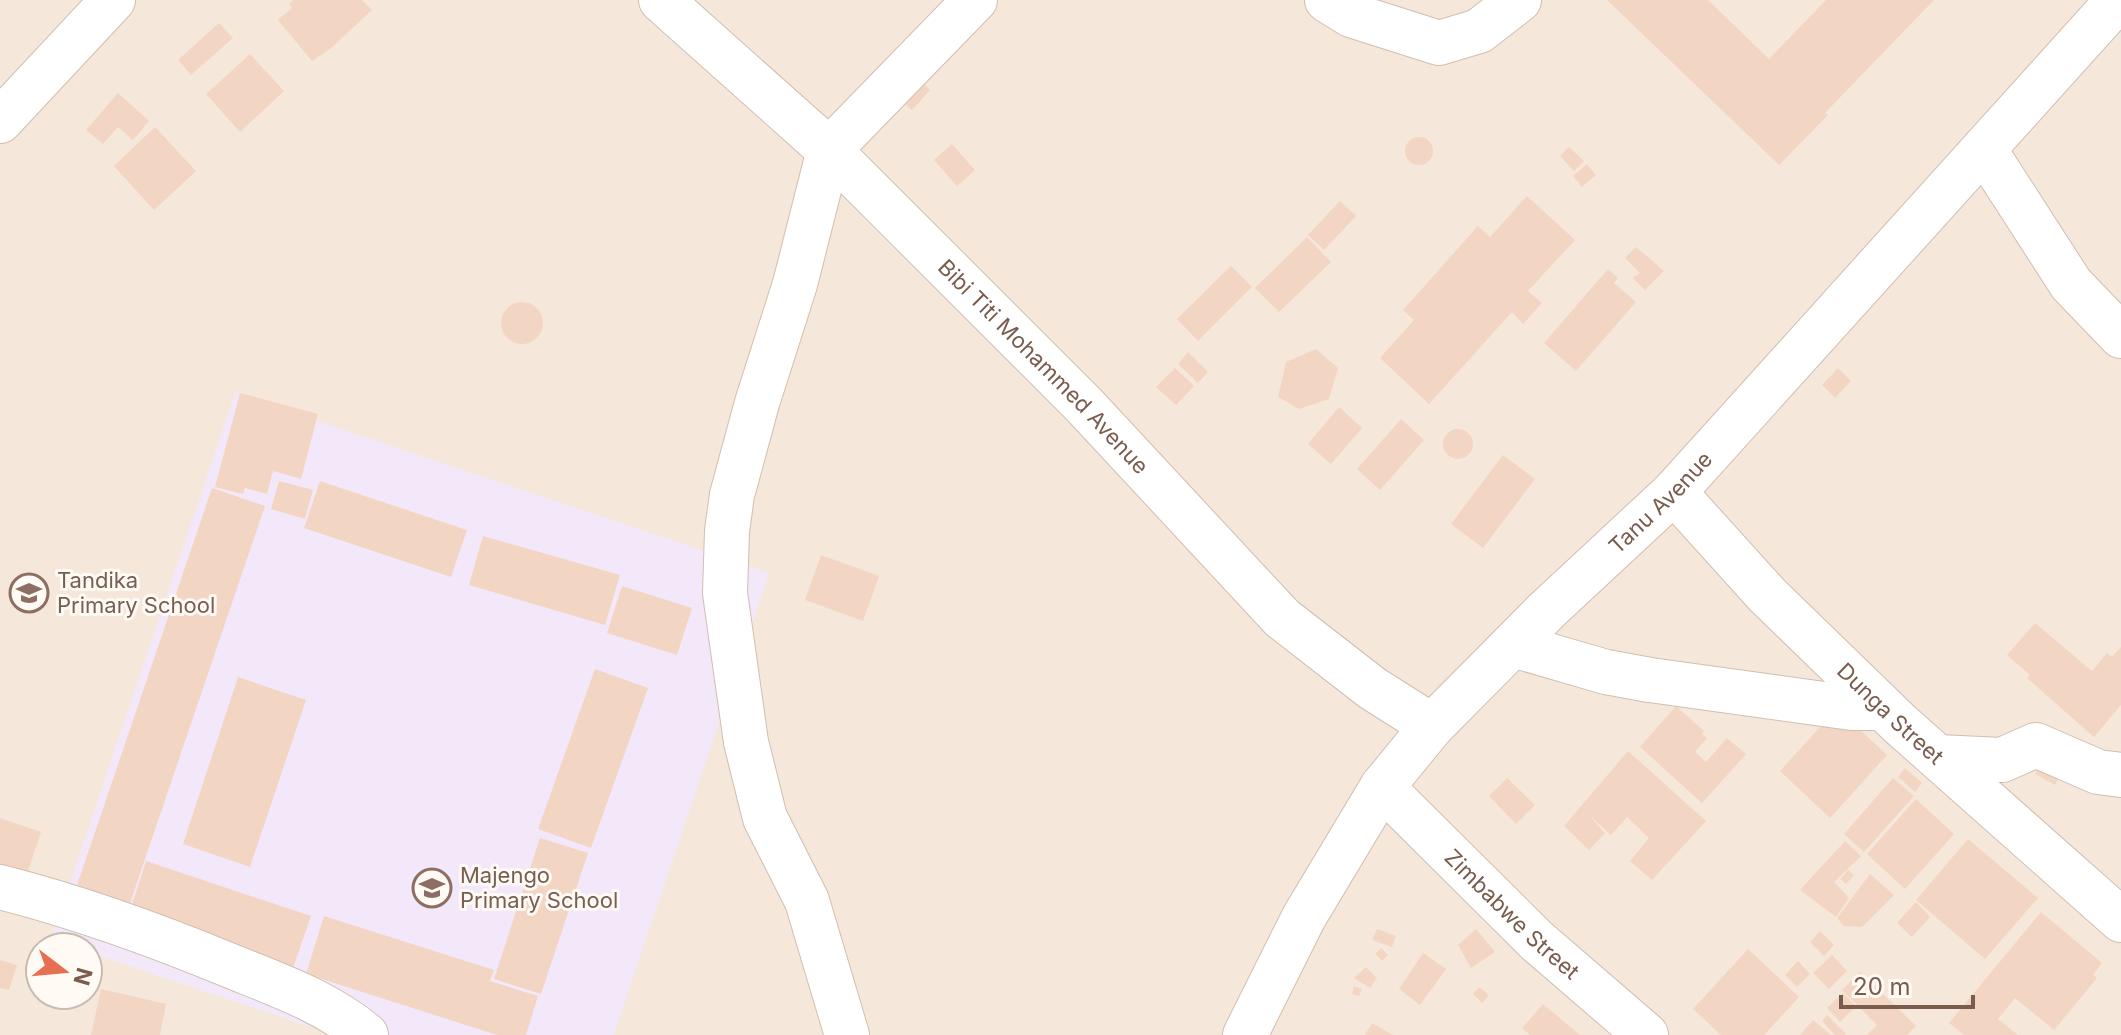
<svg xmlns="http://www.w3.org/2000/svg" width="2121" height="1035" font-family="Inter,sans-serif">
<rect width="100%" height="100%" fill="#fdf6ec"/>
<!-- residential -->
<path fill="#f5e8da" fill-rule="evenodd" d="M 0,0 L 2121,0 L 2121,1035 L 0,1035 ZM 40,947 L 88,947 L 88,995 L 40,995 Z"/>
<!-- education -->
<polygon fill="#f3e8fa" points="235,393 769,573 614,1035 335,1035 88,952 88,947 74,947 51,939"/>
<!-- building -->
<g fill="#f3d5c3">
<polygon points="294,0 362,0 372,10 330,49 312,61 278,20 292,8 289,4"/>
<polygon points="1607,0 1708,0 1769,59 1826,0 1934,0 1825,113 1828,115 1779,165"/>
<polygon points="219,23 233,38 191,75 178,60"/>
<polygon points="250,54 284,91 240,132 206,94"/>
<polygon points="913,73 930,90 912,110 894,93"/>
<polygon points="118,93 149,121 133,140 118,127 103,144 86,130"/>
<polygon points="155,127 196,171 154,210 114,166"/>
<circle cx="1419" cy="151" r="14"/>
<polygon points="952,144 975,170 957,186 934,160"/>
<polygon points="1569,147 1584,161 1574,171 1560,156"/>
<polygon points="1587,164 1596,175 1582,187 1573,176"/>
<polygon points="1527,196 1575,240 1528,291 1542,303 1523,324 1512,312 1429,404 1380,358 1414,320 1403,310 1478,226 1490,237"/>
<polygon points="1340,201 1356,216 1324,250 1308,235"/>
<polygon points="1307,237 1331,262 1279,312 1255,288"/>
<polygon points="1636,247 1664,271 1645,290 1633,278 1640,273 1625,258"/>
<polygon points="1231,266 1252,287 1198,341 1177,319"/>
<polygon points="1608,269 1618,278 1614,283 1636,302 1576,371 1544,343"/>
<circle cx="522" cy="323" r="21"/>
<polygon points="1316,349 1338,368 1329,399 1299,409 1278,397 1286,362"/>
<polygon points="1188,352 1208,372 1198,383 1178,364"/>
<polygon points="1175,368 1194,386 1176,405 1156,387"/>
<polygon points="1838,368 1851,381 1835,398 1822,385"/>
<polygon points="240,393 318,414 301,479 273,471 267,494 245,488 243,494 215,487"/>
<polygon points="1339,407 1362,428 1331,464 1308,444"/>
<polygon points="1401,419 1424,440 1380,490 1357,469"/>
<circle cx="1458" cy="444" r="15"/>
<polygon points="1503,455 1535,479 1483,548 1451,524"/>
<polygon points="279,481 313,490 305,519 271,509"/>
<polygon points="320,481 467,530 451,577 304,528"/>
<polygon points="212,488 265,506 127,912 74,894"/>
<polygon points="483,536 620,575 605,625 469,585"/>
<polygon points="821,555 879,576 863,621 805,600"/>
<polygon points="622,586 692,608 677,655 607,633"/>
<polygon points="2035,623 2092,671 2107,653 2112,657 2121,647 2121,705 2094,737 2027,678 2030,675 2007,655"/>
<polygon points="595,669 648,688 591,848 538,829"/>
<polygon points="238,677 306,700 250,867 183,844"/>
<polygon points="1676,706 1704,731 1702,734 1707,738 1695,752 1706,762 1727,738 1746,754 1702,803 1640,747"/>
<polygon points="1831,715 1856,726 1887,755 1830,818 1780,771"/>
<polygon points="1628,751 1706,821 1652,880 1630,861 1649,838 1627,817 1611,835 1589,815 1605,833 1589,850 1564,826"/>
<polygon points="2047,751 2067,762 2055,785 2035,774"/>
<polygon points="1905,768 1922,783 1915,792 1898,777"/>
<polygon points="1507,778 1535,805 1516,824 1489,796"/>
<polygon points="1893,778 1914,796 1864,852 1844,834"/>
<polygon points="1916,799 1954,834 1905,889 1867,854"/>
<polygon points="0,818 41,832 26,877 0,869"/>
<polygon points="540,838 588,853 541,994 494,979"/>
<polygon points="1968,839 2038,898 1985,959 1916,900"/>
<polygon points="1845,841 1861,856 1834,882 1849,898 1836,917 1800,890"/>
<polygon points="146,861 311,916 293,968 129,914"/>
<polygon points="1848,870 1854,875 1846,884 1840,879"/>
<polygon points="1870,874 1894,895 1862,927 1844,926 1837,918"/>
<polygon points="1916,902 1930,917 1912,937 1897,923"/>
<polygon points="2041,912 2102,963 2093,975 2097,978 2054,1030 2015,998 1998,1019 2018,1035 1964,1035 1949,1023"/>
<polygon points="324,916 494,970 490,981 538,996 526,1035 497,1035 306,974"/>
<polygon points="1377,929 1396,936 1392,947 1372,940"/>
<polygon points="1476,929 1495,952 1471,968 1458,945"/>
<polygon points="1820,931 1834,945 1824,956 1810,942"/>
<polygon points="1381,948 1388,955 1382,961 1375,954"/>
<polygon points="1748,949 1799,997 1764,1035 1721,1035 1693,1009"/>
<polygon points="1423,953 1446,969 1420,1005 1399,989"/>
<polygon points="1832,955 1847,971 1829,989 1813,973"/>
<polygon points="0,960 17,965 9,990 0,988"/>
<polygon points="1798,961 1810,974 1797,987 1785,975"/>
<polygon points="1366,967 1377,978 1370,988 1354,978"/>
<polygon points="1860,972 1916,1026 1907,1035 1867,1035 1877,1025 1842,990"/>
<polygon points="1354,986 1362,989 1359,996 1352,994"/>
<polygon points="1479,987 1489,995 1482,1003 1473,994"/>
<polygon points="101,989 166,1004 160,1035 91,1035"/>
<polygon points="1843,993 1856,1006 1840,1022 1827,1008"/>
<polygon points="1543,1004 1580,1035 1530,1035 1522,1028"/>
<polygon points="1827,1015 1846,1034 1845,1035 1835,1035 1822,1021"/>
<polygon points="1813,1020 1831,1035 1800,1035"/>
<polygon points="1372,1023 1393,1035 1365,1035"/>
</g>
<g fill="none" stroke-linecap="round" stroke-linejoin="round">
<defs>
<g id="minor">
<path id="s1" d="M 661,0 L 829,150 L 1084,405 L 1282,618 L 1372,688 L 1432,726"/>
<polyline points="1327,0 1351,15 1439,43 1479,31 1519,0"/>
<polyline points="0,121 113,0"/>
<polyline points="1984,149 2071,284 2121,336"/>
<path id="s2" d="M 1674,492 L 1767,595 L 1900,724 L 2121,920"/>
<polyline points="1513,645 1606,672 1650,680 1852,708 1883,708"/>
<polyline points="1938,757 2002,760 2036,745 2098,772 2121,775"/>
<path id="s3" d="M 1382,787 L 1537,941 L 1646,1035"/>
<path d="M 0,887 C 79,907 156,935 231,966 C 278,985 327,1002 366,1035"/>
<polyline points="847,1035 807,901 765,818 746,742 725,593 727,531 732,495 757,403 795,284 829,150 975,0"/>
<path id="s4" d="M 1245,1035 L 1304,917 L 1382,787 L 1432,726 L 1546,611 L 1674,492 L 2118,0"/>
</g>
</defs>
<!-- minor casing -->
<use href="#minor" stroke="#d1beb0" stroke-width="46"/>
<!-- minor -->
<use href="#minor" stroke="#fff" stroke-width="44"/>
</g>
<!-- icons -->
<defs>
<symbol id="school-ring" viewBox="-11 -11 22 22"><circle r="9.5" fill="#fffaf3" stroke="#8d6e63" stroke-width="1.5"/><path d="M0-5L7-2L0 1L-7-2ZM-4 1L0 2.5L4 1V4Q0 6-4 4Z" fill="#8d6e63"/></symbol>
</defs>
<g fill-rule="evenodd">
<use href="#school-ring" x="7" y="571" width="44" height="44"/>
<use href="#school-ring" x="410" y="866" width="44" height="44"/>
</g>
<g text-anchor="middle" stroke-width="6" stroke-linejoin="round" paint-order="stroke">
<!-- street labels -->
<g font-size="22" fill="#7a5c4d" stroke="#fffaf3">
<text dy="8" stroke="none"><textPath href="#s1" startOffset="530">Bibi Titi Mohammed Avenue</textPath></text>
<text dy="8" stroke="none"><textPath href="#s4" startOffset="682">Tanu Avenue</textPath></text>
<text dy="8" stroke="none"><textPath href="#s2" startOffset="310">Dunga Street</textPath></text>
<text dy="8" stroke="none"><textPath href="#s3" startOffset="182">Zimbabwe Street</textPath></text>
</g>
<!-- education labels -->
<g font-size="22" fill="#785e54" stroke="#fffaf3" text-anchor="start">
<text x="57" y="588">Tandika<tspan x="57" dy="25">Primary School</tspan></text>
<text x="460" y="883">Majengo<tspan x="460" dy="25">Primary School</tspan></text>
</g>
</g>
<!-- north arrow -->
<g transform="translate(64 971) rotate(106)"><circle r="38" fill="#fffaf3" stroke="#cabbb1" stroke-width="2"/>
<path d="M0-6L14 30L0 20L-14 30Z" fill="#e76f51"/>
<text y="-12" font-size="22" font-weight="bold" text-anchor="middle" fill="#7a5c4d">N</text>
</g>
<!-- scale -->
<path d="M1841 995v12h132v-12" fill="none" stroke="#7a5c4d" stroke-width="4"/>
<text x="1853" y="995" font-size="24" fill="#7a5c4d" stroke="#fffaf3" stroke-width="6" paint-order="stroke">20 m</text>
</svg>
